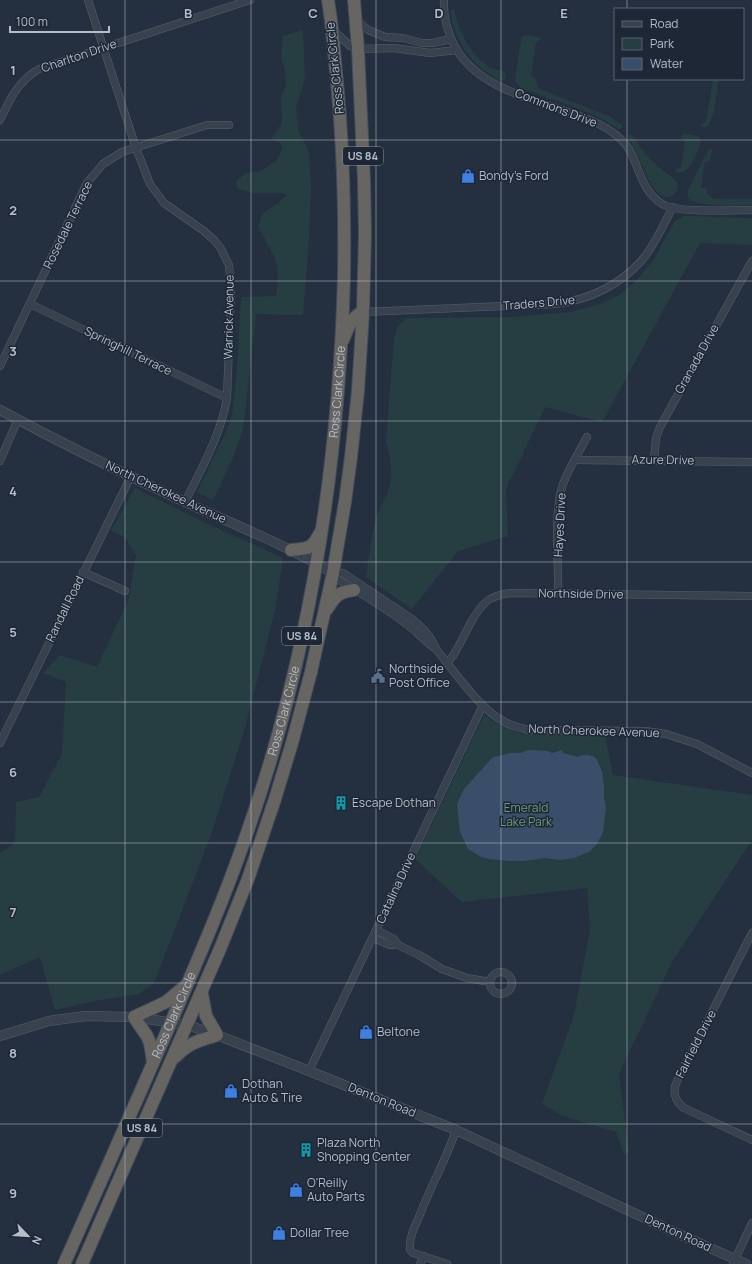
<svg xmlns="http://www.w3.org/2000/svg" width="752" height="1264" font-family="Manrope,sans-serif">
<rect width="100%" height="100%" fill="#243040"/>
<!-- green -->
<g fill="#263e41">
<path d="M 452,9 L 454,10 L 459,27 L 466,42 L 476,56 L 490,68 L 505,72 C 506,75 506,82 500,81 C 498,80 494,77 492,76 C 473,64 459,46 453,24 C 452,19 450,14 452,9 Z"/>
<polygon points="303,30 305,79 296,107 298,129 309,152 311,187 309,238 303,315 256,314 243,430 232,460 213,500 197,492 227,430 232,415 237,371 241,297 276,296 278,279 276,260 258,226 263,213 277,204 287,195 281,193 256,193 237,189 236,181 246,173 261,171 276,161 283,148 279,142 271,139 282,123 281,97 286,85 285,70 281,57 283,36"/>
<path d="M 526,35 L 540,37 L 541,39 L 540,40 L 536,42 L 531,77 L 535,78 L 538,87 L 542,90 L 611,117 L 622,125 L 622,128 L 618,129 C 593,110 550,100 519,87 L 515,79 L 521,40 L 522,37 Z"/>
<polygon points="713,79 719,79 714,111 708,126 705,127 701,127 701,124 706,122"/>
<path d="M 685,134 L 698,136 L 701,140 C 701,146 691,168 685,171 C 682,173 680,173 676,172 L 675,170 L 681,167 L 685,139 L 681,139 L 680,138 L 682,135 Z"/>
<path d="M 628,135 L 632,135 C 636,140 639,146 643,151 C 648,157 654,163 660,168 C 665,173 671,175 675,180 C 681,186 675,198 666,197 C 649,196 640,151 628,139 Z"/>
<path d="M 709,149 L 711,149 L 712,150 L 710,161 L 704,163 L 701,188 L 706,188 L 708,195 L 714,199 L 752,199 L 752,205 C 738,205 697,208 688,198 L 688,190 Z"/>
<path d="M 684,216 L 752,218 L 752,245 L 700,243 L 602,422 L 545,407 L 506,489 L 508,536 L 458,551 L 412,609 L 366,577 C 369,558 371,538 376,519 C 379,509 385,501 388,491 C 394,475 391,458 386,442 L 394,338 L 398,326 L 407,318 L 513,317 L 571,312 L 600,304 L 621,294 L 637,280 L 654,259 L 675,221 Z"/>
<polygon points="135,488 206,523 283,558 276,606 245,728 211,835 154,983 139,994 94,1001 55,1010 40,957 0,975 0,853 15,843 16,802 39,797 62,754 66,682 43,673 60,655 97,667 129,598 136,556 125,537 111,531"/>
<polygon points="484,715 500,725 522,734 591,734 605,735 613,775 752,795 752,840 672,962 619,1074 629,1152 624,1154 616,1132 563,1116 542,1104 574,1015 590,930 587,888 462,902 415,859"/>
</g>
<!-- water -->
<path fill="#394e69" d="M 529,750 L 548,751 L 552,753 L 562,750 L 563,753 L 578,757 C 583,753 592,755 596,758 L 602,771 L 604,786 L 604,797 L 606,808 L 603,832 L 597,844 L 589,852 L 574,858 L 560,860 L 546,858 L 523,861 L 510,861 L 489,859 L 481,857 L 468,849 L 460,832 L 457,804 L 464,789 L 493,757 L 511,753 L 520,753 Z"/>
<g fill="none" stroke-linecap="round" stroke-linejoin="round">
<defs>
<g id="minor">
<path d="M 88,0 L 136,148 L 150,184 L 164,203 L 204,231 L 214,240 L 220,247 L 229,265 L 231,290 L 227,398 C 221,435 201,469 185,502"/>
<path d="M 444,0 C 443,16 448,33 455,47 C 478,88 532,99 574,114 C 587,119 601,123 612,132 C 619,137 625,143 629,149 C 640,169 642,193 664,205 C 681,213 731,210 752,210"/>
<polyline points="357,19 361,24 368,30 385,37 403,38 422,43 433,43 451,39"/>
<polyline points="333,30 350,46 358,49 394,48 430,53 457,50"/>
<path d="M 0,120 C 10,99 18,81 39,69 L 250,0"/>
<polyline points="30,304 227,398"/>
<path d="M 363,312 L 554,304 C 588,300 618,287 642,260 C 655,245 663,225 673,207"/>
<polyline points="0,366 87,183 103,164 122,152 207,125 229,125"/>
<polyline points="575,460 752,462"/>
<polyline points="654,460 656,438 660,427 752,261"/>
<polyline points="0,461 18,419"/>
<polyline points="83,572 125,591"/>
<path d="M 333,573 L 339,580 C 361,594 384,607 405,623 C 417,631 425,642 436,649 C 454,671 479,708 503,721 C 511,726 520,728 529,730 L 645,731 L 666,734 L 697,744 L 752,773"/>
<path d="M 333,573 L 343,573 L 412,619 C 423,628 431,636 436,649"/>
<path d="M 558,594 C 559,561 553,514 563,484 C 569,468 579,452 587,437"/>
<path d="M 447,663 L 453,656 C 459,646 464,636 469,626 C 480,606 486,596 510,593 L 752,596"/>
<polyline points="0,743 131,476"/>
<polyline points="376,930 394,939 398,945 419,955 442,969 467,978 490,982"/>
<path d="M 752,933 L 677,1081 C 672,1091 675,1101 684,1108 L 752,1140"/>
<polyline points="373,938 390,945 398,945"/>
<circle cx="501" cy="983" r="11"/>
<polyline points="309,1071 483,705"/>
<polyline points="420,1264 424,1256"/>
<path d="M 447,1264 L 413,1253 L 410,1250 C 409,1238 414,1228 419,1217 C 430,1187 446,1160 456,1130"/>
<polyline points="733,1264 752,1223"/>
</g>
<g id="tertiary">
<path d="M 0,410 C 61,443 122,473 185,502 C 235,525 286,545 333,573"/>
<polyline points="0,1036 49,1021 85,1016 134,1017 187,1025 217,1035 309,1071 456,1130 683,1236 746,1264"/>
</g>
<g id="trunk">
<path d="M 343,340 C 348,328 351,317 363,312"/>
<path d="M 291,550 C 309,548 311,550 320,533"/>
<path d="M 327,609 C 335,596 338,592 354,590"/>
<path d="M 175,1057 C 190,1042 198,1041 217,1035 L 206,1016 L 202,994"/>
<polyline points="153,1062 150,1043 147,1036 134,1017 166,1002 184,987"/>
<path id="s1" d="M 64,1264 C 99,1186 134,1107 168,1029 C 196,964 224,900 247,833 C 310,654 339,465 344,276 C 345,208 343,140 336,72 C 334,48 332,24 328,0"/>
<polyline points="82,1264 220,949 248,879 275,799 292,743 311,672 333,573 345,502 351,457 358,391 363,312 365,234 364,181 358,49 354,0"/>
</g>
</defs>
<!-- minor casing -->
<use href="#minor" stroke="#56606d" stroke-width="8"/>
<!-- tertiary casing -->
<use href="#tertiary" stroke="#56606d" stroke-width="10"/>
<!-- trunk casing -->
<use href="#trunk" stroke="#434d5a" stroke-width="14"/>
<!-- minor -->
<use href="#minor" stroke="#38424f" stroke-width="7"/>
<!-- tertiary -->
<use href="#tertiary" stroke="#38424f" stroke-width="9"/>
<!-- trunk -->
<use href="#trunk" stroke="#666562" stroke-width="12"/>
</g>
<!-- grid -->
<path fill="none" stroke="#b5bdca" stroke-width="1" stroke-opacity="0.55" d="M 125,0 L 125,1264M 251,0 L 251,1264M 376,0 L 376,1264M 501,0 L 501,1264M 627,0 L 627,9M 627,79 L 627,1264M 0,140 L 752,140M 0,281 L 752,281M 0,421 L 752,421M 0,562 L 752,562M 0,702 L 752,702M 0,843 L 752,843M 0,983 L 752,983M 0,1124 L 752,1124"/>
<!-- icons -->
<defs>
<symbol id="shop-bare" viewBox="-9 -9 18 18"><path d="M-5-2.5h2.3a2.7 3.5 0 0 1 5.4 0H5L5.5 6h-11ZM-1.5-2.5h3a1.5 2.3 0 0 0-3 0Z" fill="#3f7fe0" stroke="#1d2735" stroke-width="2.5" paint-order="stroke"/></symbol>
<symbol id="civic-bare" viewBox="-9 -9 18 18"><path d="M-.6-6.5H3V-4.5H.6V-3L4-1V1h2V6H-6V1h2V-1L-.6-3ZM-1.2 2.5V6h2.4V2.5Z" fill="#5c6f8a" stroke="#1d2735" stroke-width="2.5" paint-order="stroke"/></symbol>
<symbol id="building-bare" viewBox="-9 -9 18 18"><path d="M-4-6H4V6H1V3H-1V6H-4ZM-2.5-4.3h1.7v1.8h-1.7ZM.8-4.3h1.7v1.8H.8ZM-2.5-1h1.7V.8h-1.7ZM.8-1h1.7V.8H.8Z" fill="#0f9aa8" stroke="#1d2735" stroke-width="2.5" paint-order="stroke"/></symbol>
</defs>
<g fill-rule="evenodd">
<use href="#shop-bare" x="458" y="166" width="20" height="20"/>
<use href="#civic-bare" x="368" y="666" width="20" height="20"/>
<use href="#building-bare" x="331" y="793" width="20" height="20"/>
<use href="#shop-bare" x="356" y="1022" width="20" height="20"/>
<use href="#shop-bare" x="221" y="1081" width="20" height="20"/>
<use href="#building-bare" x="296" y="1140" width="20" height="20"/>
<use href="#shop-bare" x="286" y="1180" width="20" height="20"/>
<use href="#shop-bare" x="269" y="1223" width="20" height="20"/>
</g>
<g text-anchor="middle" stroke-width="3" stroke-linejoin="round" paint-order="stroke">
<!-- shield labels -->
<g fill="#1d2735" stroke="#87909d" stroke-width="1">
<rect x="343" y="147" width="40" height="18" rx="3"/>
<rect x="282" y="627" width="40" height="18" rx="3"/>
<rect x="122" y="1119" width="40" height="18" rx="3"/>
</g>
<g font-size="11" font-weight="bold" fill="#b5bdca">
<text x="363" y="160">US 84</text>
<text x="302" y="640">US 84</text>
<text x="142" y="1132">US 84</text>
</g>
<!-- street labels -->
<g font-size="12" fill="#b5bdca" stroke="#1d2735">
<text transform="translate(79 56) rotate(-19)" y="4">Charlton Drive</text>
<text transform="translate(335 68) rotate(-96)" y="4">Ross Clark Circle</text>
<text transform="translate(556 108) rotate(21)" y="4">Commons Drive</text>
<text transform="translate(68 225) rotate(-64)" y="4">Rosedale Terrace</text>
<text transform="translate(539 303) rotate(-5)" y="4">Traders Drive</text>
<text transform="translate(229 317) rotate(-89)" y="4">Warrick Avenue</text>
<text transform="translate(128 351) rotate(26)" y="4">Springhill Terrace</text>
<text transform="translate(697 359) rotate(-61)" y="4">Granada Drive</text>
<text dy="4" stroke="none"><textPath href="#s1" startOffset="920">Ross Clark Circle</textPath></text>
<text transform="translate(663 460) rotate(1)" y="4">Azure Drive</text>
<text transform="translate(166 492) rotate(25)" y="4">North Cherokee Avenue</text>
<text transform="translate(560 525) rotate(-87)" y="4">Hayes Drive</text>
<text transform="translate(581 594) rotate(1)" y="4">Northside Drive</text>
<text transform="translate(65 609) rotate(-64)" y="4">Randall Road</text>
<text dy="4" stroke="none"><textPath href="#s1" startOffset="596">Ross Clark Circle</textPath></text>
<text transform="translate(594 731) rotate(2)" y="4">North Cherokee Avenue</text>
<text transform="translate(396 888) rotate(-65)" y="4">Catalina Drive</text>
<text dy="4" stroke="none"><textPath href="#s1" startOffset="272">Ross Clark Circle</textPath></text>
<text transform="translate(696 1044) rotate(-63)" y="4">Fairfield Drive</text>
<text transform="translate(382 1100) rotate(22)" y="4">Denton Road</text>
<text transform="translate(678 1233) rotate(25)" y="4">Denton Road</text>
</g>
<!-- poi labels -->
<g font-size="12" fill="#b5bdca" stroke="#1d2735" text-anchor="start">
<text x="479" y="180">Bondy's Ford</text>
<text x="389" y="673">Northside<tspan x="389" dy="14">Post Office</tspan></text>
<text x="352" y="807">Escape Dothan</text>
<text x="377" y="1036">Beltone</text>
<text x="242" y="1088">Dothan<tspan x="242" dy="14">Auto &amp; Tire</tspan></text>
<text x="317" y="1147">Plaza North<tspan x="317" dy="14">Shopping Center</tspan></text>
<text x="307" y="1187">O'Reilly<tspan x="307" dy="14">Auto Parts</tspan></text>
<text x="290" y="1237">Dollar Tree</text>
</g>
<!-- park labels -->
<g font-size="12" fill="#6b9b76" stroke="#1d2735">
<text x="526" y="812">Emerald<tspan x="526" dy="14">Lake Park</tspan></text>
</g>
</g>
<g font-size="13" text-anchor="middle" font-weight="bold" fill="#b5bdca" stroke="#1d2735" stroke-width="3" stroke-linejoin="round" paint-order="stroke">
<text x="188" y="18">B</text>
<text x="313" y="18">C</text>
<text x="439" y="18">D</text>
<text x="564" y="18">E</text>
<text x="13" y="75">1</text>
<text x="13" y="215">2</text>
<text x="13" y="356">3</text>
<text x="13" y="496">4</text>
<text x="13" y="637">5</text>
<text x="13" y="777">6</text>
<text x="13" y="917">7</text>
<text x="13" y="1058">8</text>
<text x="13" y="1198">9</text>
</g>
<!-- legend -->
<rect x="614" y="8" width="130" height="72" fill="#1d2735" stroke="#5a6371"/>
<rect x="622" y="21" width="20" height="6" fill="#38424f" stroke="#5a6371"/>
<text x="650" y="28" font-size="12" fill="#b5bdca">Road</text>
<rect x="622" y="38" width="20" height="12" fill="#263e41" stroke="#5a6371"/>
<text x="650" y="48" font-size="12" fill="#b5bdca">Park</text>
<rect x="622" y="58" width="20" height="12" fill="#394e69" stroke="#5a6371"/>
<text x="650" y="68" font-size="12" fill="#b5bdca">Water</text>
<!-- north arrow -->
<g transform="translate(28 1236) rotate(115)" stroke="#1d2735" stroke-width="3" paint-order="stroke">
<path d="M0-3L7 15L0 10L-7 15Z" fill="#b5bdca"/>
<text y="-6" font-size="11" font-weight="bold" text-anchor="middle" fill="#b5bdca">N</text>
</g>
<!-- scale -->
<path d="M10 26v6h99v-6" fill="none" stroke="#b5bdca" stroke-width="2"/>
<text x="16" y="26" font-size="12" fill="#b5bdca" stroke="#1d2735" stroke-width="3" paint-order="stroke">100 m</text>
</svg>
